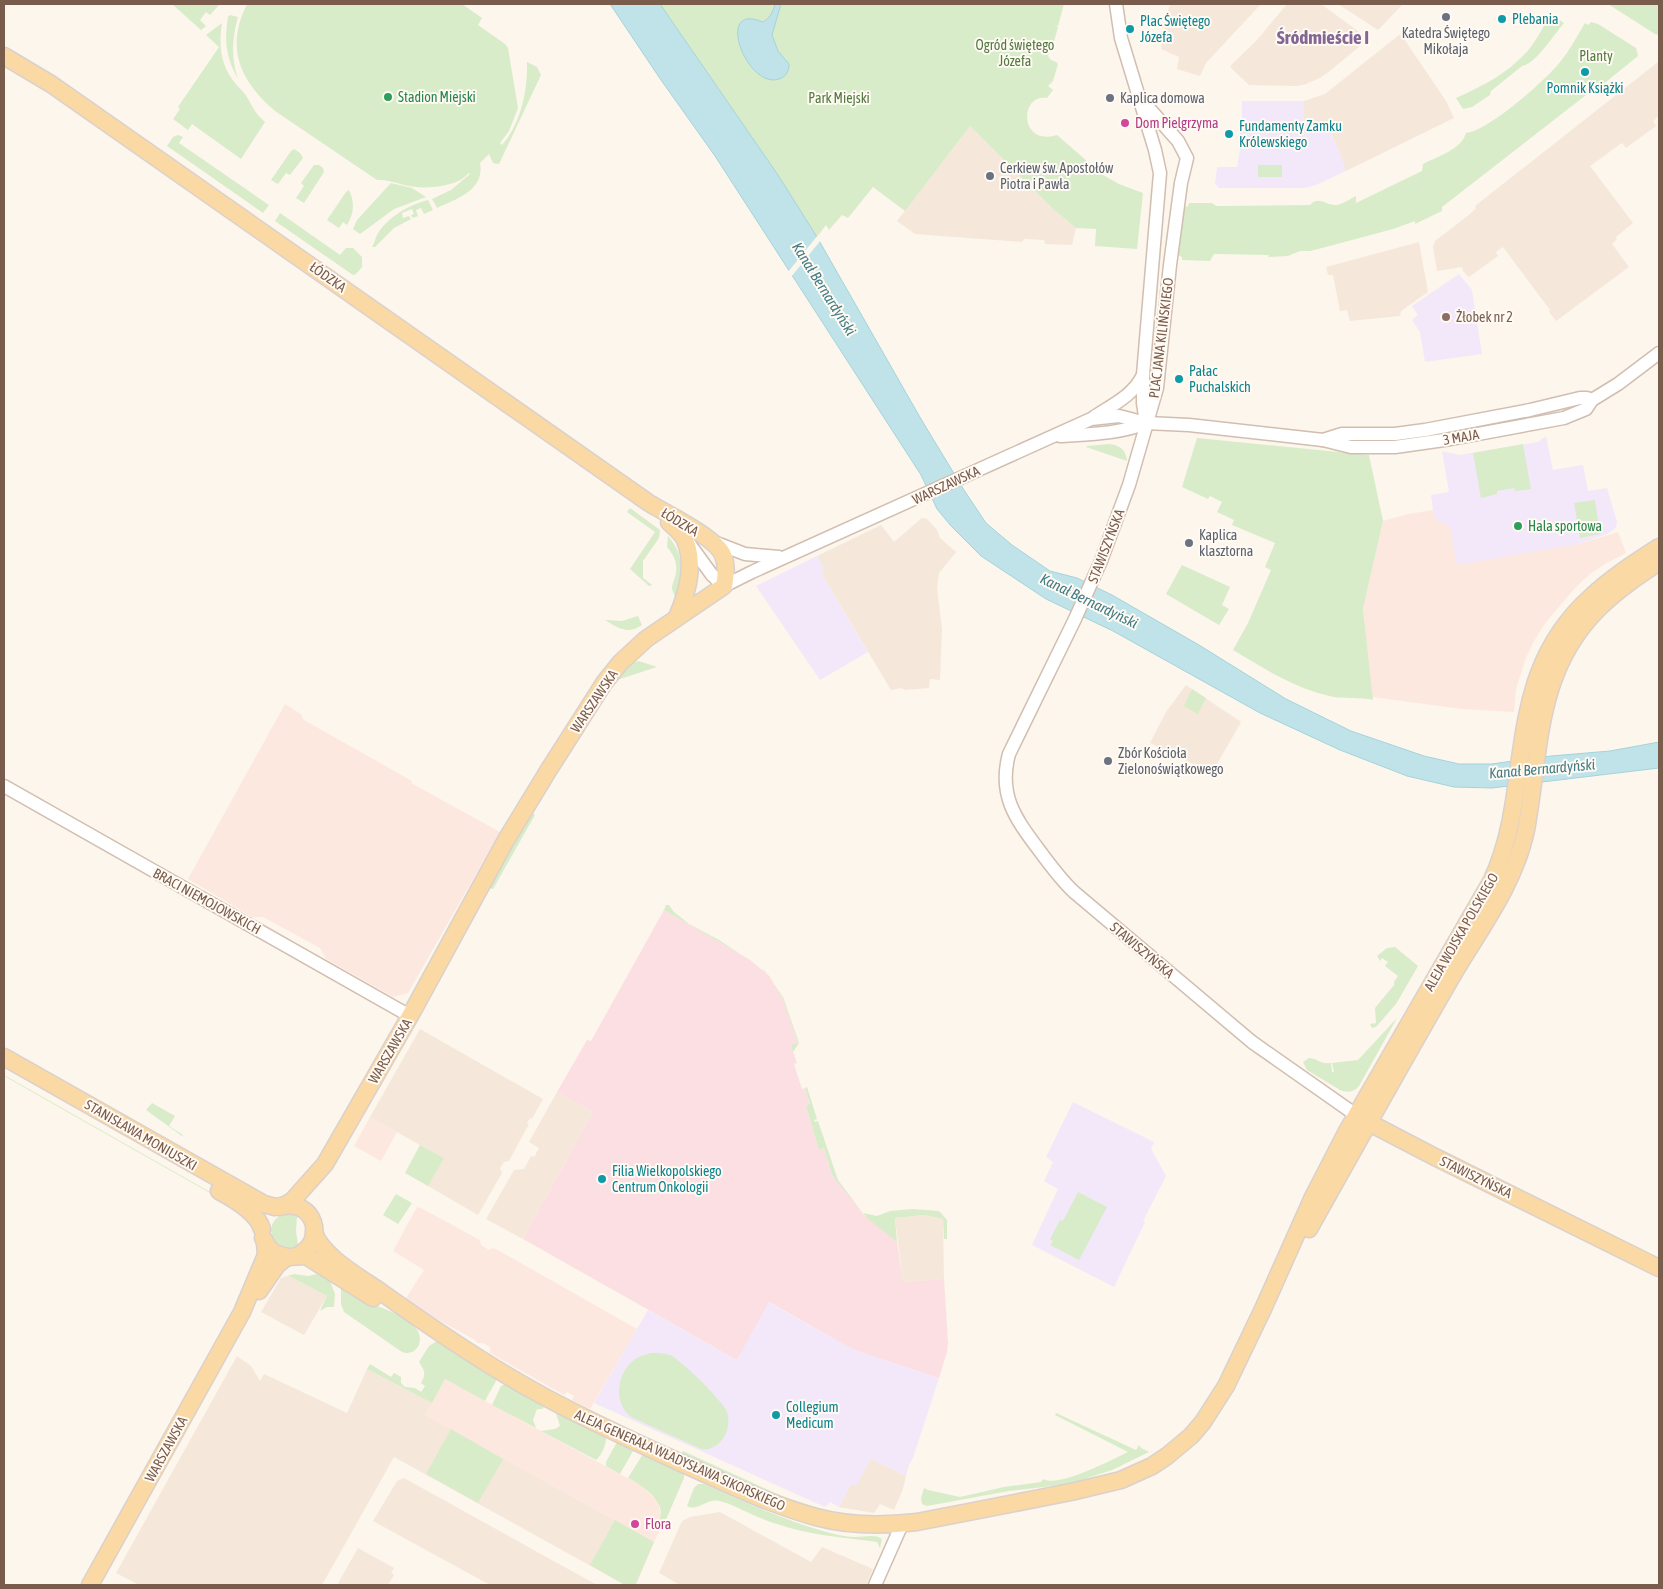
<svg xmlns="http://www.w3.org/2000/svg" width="1663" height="1589" font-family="'Asap Condensed',sans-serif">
<rect width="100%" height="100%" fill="#fdf6ec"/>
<!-- residential -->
<g fill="#f5e8da">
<polygon points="1170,4 1261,4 1206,63 1200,76 1177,69 1179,57 1161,49 1165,22"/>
<polygon points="1287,4 1321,4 1366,37 1366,41 1331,70 1320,78 1306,84 1297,86 1249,85 1231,68 1231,65 1256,41"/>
<polygon points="1338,4 1403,4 1378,30"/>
<polygon points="1399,35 1402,36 1446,101 1454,118 1346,171 1332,135 1324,132 1323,129 1304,134 1304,101 1325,94"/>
<polygon points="1658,62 1659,116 1653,121 1656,126 1626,148 1622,143 1590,166 1633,223 1616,237 1617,239 1612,244 1629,267 1556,321 1549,312 1550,310 1503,247 1496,252 1498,256 1469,277 1463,271 1462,267 1437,271 1433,247 1435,241 1470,214 1476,208 1475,206"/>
<polygon points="970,126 1053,209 1076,228 1072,245 1045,244 1044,240 1024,239 1022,242 915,234 897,221"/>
<polygon points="1419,242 1428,292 1401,311 1400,316 1350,321 1347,310 1340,311 1333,275 1328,275 1326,267"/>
<polygon points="922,518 927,519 937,530 940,538 956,552 939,573 937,588 942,629 940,680 930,679 929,688 905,690 901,688 891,690 821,573 824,571 817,556 881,525 894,542"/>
<polygon points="1186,685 1241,722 1212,773 1150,743 1166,712"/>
<polygon points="420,1029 543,1099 532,1119 530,1118 527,1123 529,1124 509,1161 504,1162 500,1168 502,1173 478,1215 428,1186 443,1158 370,1117"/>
<polygon points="557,1092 593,1112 523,1239 486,1219 514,1170 524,1169 531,1156 534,1157 539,1148 529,1142"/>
<polygon points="924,1215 943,1219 944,1279 903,1282 895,1218"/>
<polygon points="289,1276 327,1296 304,1335 261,1312 281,1278"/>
<polygon points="237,1356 251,1366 260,1381 264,1374 347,1413 367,1369 432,1403 426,1415 654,1542 636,1585 625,1585 394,1457 322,1585 139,1585 116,1573"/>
<polygon points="871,1459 906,1476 903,1489 894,1510 880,1504 874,1513 839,1507 851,1484 856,1485"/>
<polygon points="404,1478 597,1585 490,1585 373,1521 397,1481"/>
<polygon points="720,1512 811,1562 822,1547 873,1569 866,1585 680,1585 659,1573 682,1521 690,1517"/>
<polygon points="358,1548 394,1568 391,1573 394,1575 388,1585 337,1585"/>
</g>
<!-- commercial -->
<g fill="#fde8e0">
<polygon points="1433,510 1435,519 1578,544 1618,532 1626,553 1605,564 1590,574 1576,587 1546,622 1534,641 1526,658 1516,689 1514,712 1462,709 1372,697 1363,609 1383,521 1408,514"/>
<polygon points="285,704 301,714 304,720 412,781 411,783 500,832 408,993 393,997 326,959 320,948 263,917 252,917 188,879"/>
<polygon points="370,1117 397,1132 381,1161 354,1146"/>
<polygon points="417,1207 421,1208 480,1240 481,1245 489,1250 493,1248 496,1249 637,1329 590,1409 572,1400 574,1396 567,1392 564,1395 490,1353 490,1347 483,1343 478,1343 475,1340 417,1308 406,1298 424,1270 393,1251"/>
<polygon points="445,1379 642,1486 658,1502 661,1518 657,1527 660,1530 654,1542 425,1415"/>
</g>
<!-- education -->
<g fill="#f3e8fa">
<polygon points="1242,101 1304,101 1304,133 1323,129 1324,132 1329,131 1337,145 1346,171 1316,185 1305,188 1219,188 1215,184 1217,167 1237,167 1240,149 1240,130 1242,129"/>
<polygon points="1459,274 1472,290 1482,354 1425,362 1420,332 1412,320 1418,315 1412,306"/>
<polygon points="1546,436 1553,470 1583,465 1588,491 1607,488 1617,522 1616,528 1607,534 1578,544 1457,565 1450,527 1435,519 1433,510 1431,495 1449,492 1442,451 1459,455 1538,442"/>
<polygon points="817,556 825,571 821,573 868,652 820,680 756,586"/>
<polygon points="1073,1102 1154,1142 1151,1149 1166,1176 1143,1221 1145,1222 1114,1287 1032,1245 1058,1189 1044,1181 1053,1162 1046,1157"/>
<polygon points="768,1302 854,1350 939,1378 913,1458 909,1465 906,1476 871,1459 856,1486 851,1484 839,1507 830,1502 825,1507 594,1403 648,1310 737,1360"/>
</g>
<!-- medical -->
<polygon fill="#fbdfe3" points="664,910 750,960 769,976 782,997 798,1043 791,1046 797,1063 794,1064 802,1089 805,1088 810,1105 806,1106 819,1150 824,1148 832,1174 864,1215 897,1242 903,1282 944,1279 948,1343 947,1352 939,1378 854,1350 769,1302 737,1360 523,1239 593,1112 557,1092 587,1040 591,1041"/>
<!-- green -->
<g fill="#d8ecc9">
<polygon points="172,4 220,4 210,15 206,12 200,20 206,26 201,30"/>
<path d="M 247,4 L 462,4 L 482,18 L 478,25 L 505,44 L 508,48 L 518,108 L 509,131 L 500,143 L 502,145 C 521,124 528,89 527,62 L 537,67 L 541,75 L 499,164 L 493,163 L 489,154 L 480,163 C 485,190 457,199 437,208 L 432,199 L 451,190 L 470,174 L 469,173 C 466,176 461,180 456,182 C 441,188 419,189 404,185 C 394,182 387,180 377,180 L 275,111 C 240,81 225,48 247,4 Z"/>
<path d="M 660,4 L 1064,4 L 1058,26 L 1054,25 L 1058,27 L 1052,49 L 1049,51 L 1048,56 L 1051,60 L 1056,62 L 1058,64 L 1053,81 L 1048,86 L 1053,90 L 1047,98 C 1019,93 1019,147 1057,135 L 1103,175 L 1119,184 L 1143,193 L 1137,249 L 1095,246 L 1096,229 L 1076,228 L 1053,209 L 970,126 L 905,211 L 873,187 L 848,218 L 842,215 L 829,230 L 826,225 L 817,237 L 778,175 Z"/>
<polygon points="1608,4 1659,4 1659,35 1655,34"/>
<path d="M 1550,14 L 1564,23 C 1555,33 1535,65 1522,66 L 1491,91 L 1490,95 L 1472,107 L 1463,109 L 1456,98 C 1485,85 1509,73 1530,48 C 1538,38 1544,25 1550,14 Z"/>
<path d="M 230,15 L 238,17 C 232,38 231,59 238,79 C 226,58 224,40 228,17 Z"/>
<path d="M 1591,22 L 1598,24 L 1636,48 L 1638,56 L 1596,90 L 1595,88 L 1442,207 L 1442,211 L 1415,224 L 1415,221 L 1393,229 L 1322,248 L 1310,251 L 1300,251 L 1288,256 L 1268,257 L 1269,255 L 1214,254 L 1210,261 L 1182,260 L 1182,257 L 1177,255 L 1184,207 L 1188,206 L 1189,203 L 1212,203 L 1216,206 L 1310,205 C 1319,195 1326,206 1337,205 C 1343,204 1350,199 1356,196 L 1356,203 L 1422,171 L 1423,164 C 1438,156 1461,150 1466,133 C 1488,131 1546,80 1560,62 C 1570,50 1577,36 1585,23 L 1588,25 Z"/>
<path d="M 222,23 C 219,42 220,60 230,76 C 234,83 240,88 245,94 C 252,105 254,113 265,122 L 241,159 L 192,124 L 188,130 L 173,119 L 180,109 L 178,107 L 219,47 L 206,35 Z"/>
<polygon points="178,135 183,137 179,143 269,205 263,213 167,146 173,137"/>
<polygon points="294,149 300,153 303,158 290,175 286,173 278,184 271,180 291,151"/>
<polygon points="314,165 319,165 323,168 324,172 304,203 296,198 304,186 301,183"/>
<rect x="1258" y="165" width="24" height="12"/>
<polygon points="391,183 412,188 426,197 394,209 360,234 353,229 357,220"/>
<path d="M 349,190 C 355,202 354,214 347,225 L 343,222 L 339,228 L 327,220 L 346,192 Z"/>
<path d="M 428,200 L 433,210 L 424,214 L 421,208 L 416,210 L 418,216 L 413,218 L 411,215 L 414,214 L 412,209 L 402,213 L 403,218 L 409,216 L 411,219 L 394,228 L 375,247 L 372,247 C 375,242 375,239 377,235 C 387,217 409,205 428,200 Z"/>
<polygon points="280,213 340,255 346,248 353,248 362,257 362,267 356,274 353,275 275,221"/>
<path d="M 1197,438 L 1369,455 L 1383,521 L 1363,609 L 1373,700 C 1360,697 1347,699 1334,697 C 1297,690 1265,669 1233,650 L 1248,623 L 1271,570 L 1265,567 L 1275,543 L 1232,525 L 1234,520 L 1217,512 L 1222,502 L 1210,496 L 1208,499 L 1182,487 Z"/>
<path d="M 1109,444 C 1120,445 1126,450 1127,461 L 1086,447 L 1087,446 Z"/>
<polygon points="1523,444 1531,489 1515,491 1514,488 1497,491 1497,494 1481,498 1473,453"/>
<polygon points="1595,500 1600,534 1580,538 1574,503"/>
<polygon points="630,508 660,530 659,538 643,561 643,578 652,585 649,586 630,569 655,532 627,512"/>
<path d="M 668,536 C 684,554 685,575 675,597 L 672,589 C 672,584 674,581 675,577 C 679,565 674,555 667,547 Z"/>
<polygon points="1182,565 1230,587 1222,605 1229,609 1219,625 1166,594"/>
<path d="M 638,616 L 642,625 C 628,635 618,628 605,620 L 622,621 Z"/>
<polygon points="639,661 657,667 617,680 632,663"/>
<polygon points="1192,689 1206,698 1198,714 1184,706"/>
<polygon points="532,812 535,815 493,889 490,888 490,886"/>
<polygon points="666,905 669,905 674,912 689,924 719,940 751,961 765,971 783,997 799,1043 793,1052 791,1045 798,1043 782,997 769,976 761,968 740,954 664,910"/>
<polygon points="1395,947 1418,966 1396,1004 1376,1027 1372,1028 1370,1024 1376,1023 1375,1008 1394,985 1394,982 1398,976 1385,966 1388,962 1382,958 1380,961 1377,956 1387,948"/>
<path d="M 1397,1018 L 1359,1086 C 1354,1092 1348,1093 1340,1090 L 1307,1070 L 1303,1062 L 1309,1058 C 1320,1059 1318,1064 1331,1063 L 1332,1072 L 1334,1072 L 1332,1063 L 1358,1060 Z"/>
<polygon points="4,1075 217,1196 217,1197 4,1076"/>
<polygon points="807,1087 817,1119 814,1120 815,1122 818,1121 838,1180 863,1213 877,1216 890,1211 913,1209 939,1211 947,1220 947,1239 944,1239 943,1219 924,1215 895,1218 897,1242 868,1219 836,1180 832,1174 824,1148 819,1150 806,1106 810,1104 805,1088"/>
<polygon points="152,1103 175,1116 169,1126 183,1135 182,1136 146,1110"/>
<polygon points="420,1145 444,1158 428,1186 405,1173"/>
<polygon points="1078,1192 1107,1207 1079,1260 1050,1245 1053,1241 1050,1239 1060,1220 1063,1221"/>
<polygon points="396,1194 412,1203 398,1224 383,1215"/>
<path d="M 286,1213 L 297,1216 L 296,1231 L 298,1245 L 288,1248 L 276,1244 C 267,1231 271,1218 286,1213 Z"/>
<polygon points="294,1274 308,1276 317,1274 330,1281 335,1294 334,1307 327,1307 320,1311 327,1296 289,1276 281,1278"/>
<path d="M 341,1288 L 370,1306 L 371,1304 C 387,1310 407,1315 417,1330 C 425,1341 416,1357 402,1352 L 344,1312 L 341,1304 Z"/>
<path d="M 437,1341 L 441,1341 L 495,1377 L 496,1381 L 486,1399 L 485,1401 L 445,1379 L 432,1403 L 367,1369 L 370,1364 L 391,1377 L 394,1373 L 401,1377 L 401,1383 L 405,1387 L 415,1388 L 421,1392 L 425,1386 L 421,1383 C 427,1373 424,1370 419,1362 L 429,1346 Z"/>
<path d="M 651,1353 C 657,1353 664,1353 670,1355 C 681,1360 723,1401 727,1412 C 730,1421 728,1434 721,1441 C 716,1447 708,1451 701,1449 L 633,1418 C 613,1406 616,1374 633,1361 C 638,1356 644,1355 651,1353 Z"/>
<polygon points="507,1383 547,1404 542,1409 537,1409 533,1420 536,1428 492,1405 501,1386"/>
<path d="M 557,1410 L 606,1436 C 607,1444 601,1456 596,1460 L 541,1431 L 555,1429 L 560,1426 L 556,1413 Z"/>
<path d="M 1056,1413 L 1136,1450 L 1139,1445 L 1141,1448 L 1149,1452 L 1112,1470 L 1069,1484 L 1009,1491 L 927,1506 L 922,1504 L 921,1498 L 924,1488 L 928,1490 L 960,1497 L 1004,1487 L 1041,1482 L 1043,1479 C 1059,1488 1111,1460 1128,1452 L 1055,1415 Z"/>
<polygon points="451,1429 503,1459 478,1503 426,1474"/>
<polygon points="617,1442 632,1448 633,1451 620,1474 606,1466 606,1462"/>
<path d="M 683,1451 L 784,1497 L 829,1512 L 853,1516 C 791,1511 738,1481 682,1455 Z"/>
<path d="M 643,1454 L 684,1473 L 684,1478 L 664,1524 L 659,1522 C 668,1502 643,1486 628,1478 Z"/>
<path d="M 698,1484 L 704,1484 C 745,1502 786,1521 830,1533 C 838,1535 847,1537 856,1537 C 865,1537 875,1534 882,1539 L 880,1548 L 877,1542 C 848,1538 819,1536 790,1528 C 777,1524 764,1520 751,1514 C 740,1509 730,1503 719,1501 C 707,1498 698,1512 687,1506 L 694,1488 Z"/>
<polygon points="615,1520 654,1542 635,1585 625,1585 590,1565"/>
</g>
<!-- water -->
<g fill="#bfe3e8" stroke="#a5d3da">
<polygon points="610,4 660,4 778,175 817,237 921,419 964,490 986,523 1012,545 1050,571 1077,578 1112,595 1199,645 1286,699 1351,731 1424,756 1459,764 1491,764 1551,756 1610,751 1659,742 1659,768 1492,788 1454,787 1407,776 1340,750 1260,713 1113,631 1046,599 981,556 951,526 937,509 921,475 715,156 661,80"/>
<path d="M 775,4 L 781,4 L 772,35 L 778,51 L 789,64 C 789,71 786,77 779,79 C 747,90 713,1 763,22 C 770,18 773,12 775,4 Z"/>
</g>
<!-- pier -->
<polygon fill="#fdf6ec" points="818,235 821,240 791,277 788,272"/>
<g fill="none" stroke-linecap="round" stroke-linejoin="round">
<defs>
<g id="minor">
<polyline points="1116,4 1121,38 1155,150 1160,173 1143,375 1143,403 1146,423"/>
<path d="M 1139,97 L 1178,141 L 1187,158 L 1181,183 L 1170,265 L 1157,388 L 1129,485 L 1101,561 L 1075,619 L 1009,754 C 998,795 1015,818 1039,850 C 1050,865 1061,880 1074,892 L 1252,1042 L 1356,1115"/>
<path d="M 1094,417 C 1112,405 1133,396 1143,375"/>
<path d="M 1060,436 C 1090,434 1119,434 1146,423"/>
<polyline points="1323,440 1342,434 1395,434 1425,430 1530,410 1580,398 1587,398 1592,400"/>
<polyline points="688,542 712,575 724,586 752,572 1091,419 1119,416 1146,423 1189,425 1323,440 1351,447 1395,447 1451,439 1564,418 1586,409 1592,400 1618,384 1659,353"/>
<polyline points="714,542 745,554 779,557"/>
<polyline points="4,786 410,1016"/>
<polyline points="875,1585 902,1524"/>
</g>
<g id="major">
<path d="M 4,56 L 51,84 L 649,503 C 667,514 715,537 723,555 C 727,565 726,576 724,586 L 646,639 L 620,663 L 604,683 L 548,771 L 506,840 L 410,1016 L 325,1164 L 292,1201 L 285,1205"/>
<path d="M 669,522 C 674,527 682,533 685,540 C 696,565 687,594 677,617"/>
<polyline points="4,1057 264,1204 275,1207 281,1206"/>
<polyline points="1360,1118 1433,1156 1659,1268"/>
<path d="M 219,1191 C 234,1199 257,1212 262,1229"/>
<path d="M 280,1207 C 314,1197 329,1242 296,1256"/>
<path d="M 1309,1229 C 1356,1145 1403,1061 1451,978 C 1479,930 1514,886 1526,830 C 1541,749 1535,671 1599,608 C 1617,590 1638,576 1659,562"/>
<path d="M 314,1232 C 321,1256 361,1278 381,1292 C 433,1329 487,1366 543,1396 C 587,1420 633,1441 679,1462 C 724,1482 768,1504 816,1517 C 849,1526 883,1526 917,1522 L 1071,1492 L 1121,1480 L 1152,1466 L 1167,1456 L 1191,1436 L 1203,1422 L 1226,1386 L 1263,1309 L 1313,1197 L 1346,1133 L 1492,880 C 1509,843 1514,805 1519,766 C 1528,698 1539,643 1592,596 C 1612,577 1636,562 1659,547"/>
<polyline points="263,1238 268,1247 274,1253 287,1257 306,1256 373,1298"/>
<polyline points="259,1291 277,1265 287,1257"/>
<polyline points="90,1585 242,1312 266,1255 265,1243"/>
</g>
</defs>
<!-- minor casing -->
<use href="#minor" stroke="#d1beb0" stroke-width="15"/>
<!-- major casing -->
<use href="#major" stroke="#dad1cd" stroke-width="19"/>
<!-- minor -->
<use href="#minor" stroke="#fff" stroke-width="12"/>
<!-- major -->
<use href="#major" stroke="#fbd9a5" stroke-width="16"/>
</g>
<!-- markers -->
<g fill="#6b7280" stroke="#fffaf3" stroke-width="2">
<circle cx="1446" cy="17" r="5"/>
<circle cx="1110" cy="98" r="5"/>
<circle cx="990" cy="176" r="5"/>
<circle cx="1189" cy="543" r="5"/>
<circle cx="1108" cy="761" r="5"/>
</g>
<g fill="#0f9aa8" stroke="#fffaf3" stroke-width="2">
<circle cx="1502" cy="19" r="5"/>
<circle cx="1130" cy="29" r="5"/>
<circle cx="1585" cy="72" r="5"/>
<circle cx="1229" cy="134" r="5"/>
<circle cx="1179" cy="379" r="5"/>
<circle cx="602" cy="1179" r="5"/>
<circle cx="776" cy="1415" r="5"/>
</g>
<g fill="#2e9e5b" stroke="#fffaf3" stroke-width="2">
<circle cx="388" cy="97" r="5"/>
<circle cx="1518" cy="526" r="5"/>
</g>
<g fill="#d1479c" stroke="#fffaf3" stroke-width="2">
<circle cx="1125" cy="123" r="5"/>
<circle cx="635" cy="1524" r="5"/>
</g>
<circle fill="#8d6e63" stroke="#fffaf3" stroke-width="2" cx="1446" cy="317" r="5"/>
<g text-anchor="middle" stroke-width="4" stroke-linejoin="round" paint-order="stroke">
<!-- culture labels -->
<g font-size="14" fill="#0d838f" stroke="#fffaf3" text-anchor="start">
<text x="1512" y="24">Plebania</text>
<text x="1140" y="26">Plac Świętego<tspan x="1140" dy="16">Józefa</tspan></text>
<text x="1585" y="93" text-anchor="middle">Pomnik Książki</text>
<text x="1239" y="131">Fundamenty Zamku<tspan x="1239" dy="16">Królewskiego</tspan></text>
<text x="1189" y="376">Pałac<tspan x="1189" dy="16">Puchalskich</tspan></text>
<text x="612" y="1176">Filia Wielkopolskiego<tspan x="612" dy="16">Centrum Onkologii</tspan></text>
<text x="786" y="1412">Collegium<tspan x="786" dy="16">Medicum</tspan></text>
</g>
<!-- worship labels -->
<g font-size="14" fill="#5b616d" stroke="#fffaf3" text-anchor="start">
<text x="1446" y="38" text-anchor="middle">Katedra Świętego<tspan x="1446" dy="16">Mikołaja</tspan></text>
<text x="1120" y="103">Kaplica domowa</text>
<text x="1000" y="173">Cerkiew św. Apostołów<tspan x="1000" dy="16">Piotra i Pawła</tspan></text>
<text x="1199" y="540">Kaplica<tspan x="1199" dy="16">klasztorna</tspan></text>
<text x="1118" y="758">Zbór Kościoła<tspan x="1118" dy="16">Zielonoświątkowego</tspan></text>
</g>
<!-- park labels -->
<g font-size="14" fill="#537a41" stroke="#fffaf3">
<text x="1015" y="50">Ogród świętego<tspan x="1015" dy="16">Józefa</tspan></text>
<text x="1596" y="61">Planty</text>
<text x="839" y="103">Park Miejski</text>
</g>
<!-- leisure labels -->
<g font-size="14" fill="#27864d" stroke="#fffaf3" text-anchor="start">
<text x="398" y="102">Stadion Miejski</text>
<text x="1528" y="531">Hala sportowa</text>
</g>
<!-- hotel labels -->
<g font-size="14" fill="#b23c85" stroke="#fffaf3" text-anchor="start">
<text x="1135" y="128">Dom Pielgrzyma</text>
<text x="645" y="1529">Flora</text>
</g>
<!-- street labels -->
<g font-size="14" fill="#7a5c4d" stroke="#fffaf3">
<text transform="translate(328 277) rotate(35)" y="5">ŁÓDZKA</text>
<text transform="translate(1161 338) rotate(-83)" y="5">PLAC JANA KILIŃSKIEGO</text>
<text transform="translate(1461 437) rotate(-10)" y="5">3 MAJA</text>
<text transform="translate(946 485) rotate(-25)" y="5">WARSZAWSKA</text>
<text transform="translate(680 522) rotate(31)" y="5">ŁÓDZKA</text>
<text transform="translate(1106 546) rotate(-69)" y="5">STAWISZYŃSKA</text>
<text transform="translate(594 701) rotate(-56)" y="5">WARSZAWSKA</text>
<text transform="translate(207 901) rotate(29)" y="5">BRACI NIEMOJOWSKICH</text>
<text transform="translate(1461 932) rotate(-60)" y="5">ALEJA WOJSKA POLSKIEGO</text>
<text transform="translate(1142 950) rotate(40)" y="5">STAWISZYŃSKA</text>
<text transform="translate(390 1051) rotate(-60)" y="5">WARSZAWSKA</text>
<text transform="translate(141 1135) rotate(30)" y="5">STANISŁAWA MONIUSZKI</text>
<text transform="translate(1476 1177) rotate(26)" y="5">STAWISZYŃSKA</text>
<text transform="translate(166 1449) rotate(-61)" y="5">WARSZAWSKA</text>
<text transform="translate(680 1460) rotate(24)" y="5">ALEJA GENERAŁA WŁADYSŁAWA SIKORSKIEGO</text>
</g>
<!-- education labels -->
<g font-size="14" fill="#785e54" stroke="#fffaf3" text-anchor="start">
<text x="1456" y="322">Żłobek nr 2</text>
</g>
<!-- water labels -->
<g font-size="15" font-style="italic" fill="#437c86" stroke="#fffaf3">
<text transform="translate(824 289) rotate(58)" y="5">Kanał Bernardyński</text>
<text transform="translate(1089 601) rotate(26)" y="5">Kanał Bernardyński</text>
<text transform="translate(1542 769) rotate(-5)" y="5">Kanał Bernardyński</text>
</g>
<!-- district labels -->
<g font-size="19" font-weight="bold" fill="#846695" stroke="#fffaf3">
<text x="1323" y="44">Śródmieście I</text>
</g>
</g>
<!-- border -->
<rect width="1663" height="1589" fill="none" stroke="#7a5c4d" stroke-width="10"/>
</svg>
